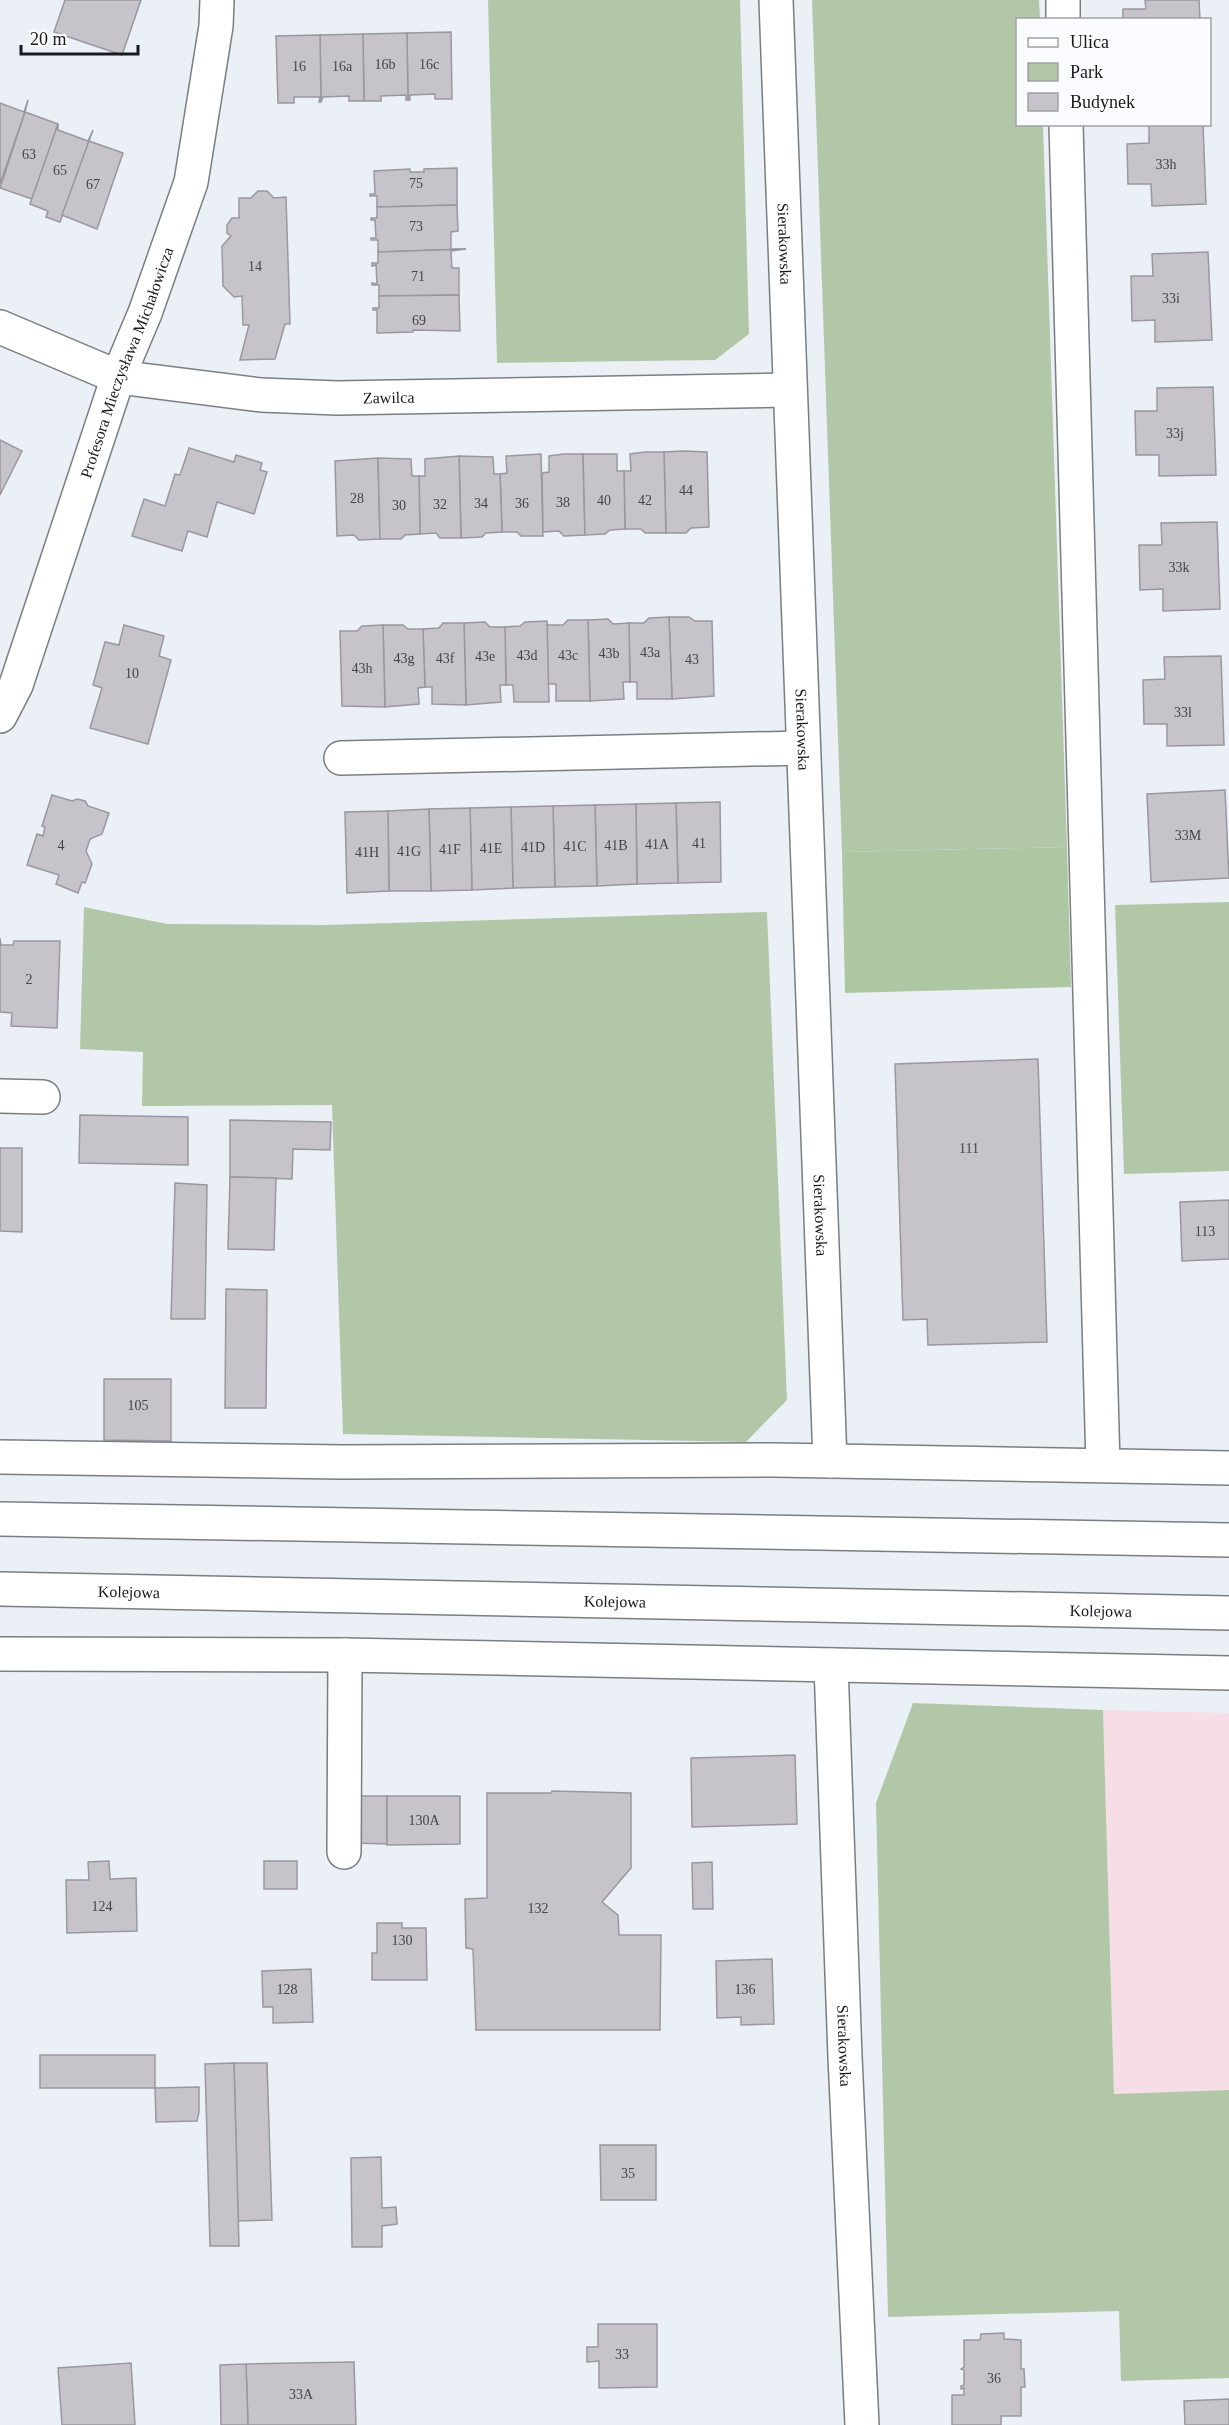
<svg xmlns="http://www.w3.org/2000/svg" width="1229" height="2425" font-family="Georgia,serif">
<rect width="100%" height="100%" fill="#eaf0f6"/>
<!-- industrial -->
<polygon fill="#f6dde6" points="1103,1710 1229,1713 1229,2090 1114,2095"/>
<!-- green -->
<g fill="#b2c7a8">
<polygon points="488,0 740,0 749,334 715,360 497,363"/>
<polygon points="812,0 1039,0 1040,19 1018,20 1018,124 1043,125 1067,847 842,852"/>
<polygon points="1229,902 1229,1171 1124,1174 1115,905"/>
<polygon points="84,907 167,924 325,925 767,912 787,1400 746,1442 343,1434 332,1105 142,1106 143,1052 80,1049"/>
<polygon points="913,1703 1103,1710 1114,2094 1229,2090 1229,2378 1121,2381 1119,2311 888,2317 876,1803"/>
</g>
<!-- forest -->
<polygon fill="#aec7a3" points="1067,847 1071,987 845,993 842,852"/>
<!-- building -->
<g fill="#c6c4ca" stroke="#9a979e" stroke-width="1.5">
<polygon points="65,0 141,0 122,55 54,32"/>
<polygon points="1145,0 1199,0 1200,20 1123,20 1123,9 1146,9"/>
<polygon points="451,32 452,99 435,99 435,94 410,95 410,100 408,100 407,33"/>
<polygon points="407,33 408,100 406,100 406,95 381,96 381,101 364,101 363,34"/>
<polygon points="363,34 364,101 349,101 349,96 323,97 321,102 320,35"/>
<polygon points="320,35 321,102 319,102 320,97 294,97 294,103 278,103 276,36"/>
<polygon points="28,100 25,112 0,184 0,103 24,112"/>
<polygon points="25,112 58,124 32,199 0,188"/>
<polygon points="58,124 58,130 88,141 93,130 60,222 46,217 48,211 30,204"/>
<polygon points="1149,124 1203,124 1206,204 1152,206 1151,184 1128,184 1127,144 1149,143"/>
<polygon points="89,141 123,153 97,229 62,215"/>
<polygon points="457,168 457,205 377,207 377,196 370,196 370,194 375,194 374,171 410,169 410,172 424,172 424,169"/>
<polygon points="258,191 267,191 274,198 286,197 290,324 285,324 275,359 240,360 249,325 243,325 242,296 234,297 223,286 222,246 231,236 227,233 227,225 232,218 239,218 239,198 251,198"/>
<polygon points="457,205 458,231 451,232 451,249 466,249 378,252 378,240 371,240 371,238 376,238 375,220 371,220 371,218 377,218 377,207"/>
<polygon points="466,249 451,251 452,268 459,268 459,295 379,296 379,285 372,285 372,283 377,284 376,265 372,266 372,263 378,263 378,252"/>
<polygon points="1208,252 1212,340 1155,342 1155,320 1132,321 1131,276 1153,276 1152,254"/>
<polygon points="459,295 460,331 413,330 413,332 377,333 377,310 373,310 373,308 379,308 379,296"/>
<polygon points="1213,387 1216,475 1159,476 1159,455 1136,455 1135,411 1157,411 1157,388"/>
<polygon points="0,440 22,451 0,495"/>
<polygon points="189,448 234,462 236,455 262,463 260,470 267,472 254,514 217,502 207,537 188,531 182,551 132,536 144,499 165,506 175,474 180,475"/>
<polygon points="684,451 707,452 709,527 691,528 686,533 666,533 664,452"/>
<polygon points="645,452 664,452 666,533 645,533 641,529 625,529 624,471 631,471 630,454"/>
<polygon points="541,454 543,536 521,536 517,532 502,532 500,474 507,473 506,456"/>
<polygon points="564,454 583,454 585,535 564,536 559,531 543,532 542,473 549,472 549,456"/>
<polygon points="583,454 617,454 617,471 624,471 625,529 610,530 605,534 585,535"/>
<polygon points="459,456 493,457 494,474 500,474 502,532 486,533 482,537 461,538"/>
<polygon points="459,456 461,538 440,538 436,533 420,534 419,476 425,476 425,459"/>
<polygon points="378,458 380,539 359,540 354,535 337,536 335,461"/>
<polygon points="378,458 411,459 412,476 419,476 420,534 405,535 401,539 380,539"/>
<polygon points="1217,522 1220,609 1163,611 1163,589 1140,590 1139,545 1162,545 1161,523"/>
<polygon points="669,617 689,617 695,621 712,621 714,696 672,699"/>
<polygon points="669,617 672,699 637,699 637,682 630,682 629,623 644,623 649,618"/>
<polygon points="608,619 613,624 629,623 630,682 623,682 624,699 590,701 588,620"/>
<polygon points="568,620 588,620 590,701 556,701 556,684 548,684 547,625 563,625"/>
<polygon points="547,621 549,702 514,702 513,685 506,685 505,627 520,626 525,622"/>
<polygon points="485,622 490,627 505,627 506,685 500,685 501,702 466,705 464,623"/>
<polygon points="443,623 464,623 466,705 432,704 432,687 425,687 423,629 439,628"/>
<polygon points="124,625 164,636 159,656 171,660 148,744 90,728 102,688 93,685 105,642 119,645"/>
<polygon points="383,625 403,625 408,629 423,629 425,687 418,688 419,704 385,707"/>
<polygon points="383,625 385,707 342,706 340,631 357,631 362,626"/>
<polygon points="1221,656 1224,745 1167,746 1167,724 1144,724 1143,680 1165,679 1164,657"/>
<polygon points="1225,790 1229,878 1151,882 1147,794"/>
<polygon points="52,795 72,801 77,799 85,801 88,806 109,813 102,834 90,839 86,851 92,864 85,883 82,882 78,893 56,884 59,875 27,865 37,834 43,836 45,827 42,826"/>
<polygon points="720,802 721,882 678,883 676,803"/>
<polygon points="676,803 678,883 637,884 636,804"/>
<polygon points="636,804 637,884 597,886 595,805"/>
<polygon points="595,805 597,886 555,887 553,806"/>
<polygon points="553,806 555,887 513,888 511,807"/>
<polygon points="511,807 513,888 472,890 470,808"/>
<polygon points="470,808 472,890 431,891 429,809"/>
<polygon points="429,809 431,891 389,891 388,811"/>
<polygon points="388,811 389,891 347,893 345,812"/>
<polygon points="0,938 1,945 13,945 14,941 60,941 57,1028 11,1026 12,1013 0,1012"/>
<polygon points="1038,1059 1047,1342 928,1345 927,1319 903,1320 895,1064"/>
<polygon points="80,1115 188,1117 188,1165 79,1163"/>
<polygon points="230,1120 331,1122 330,1150 293,1149 292,1179 230,1177"/>
<polygon points="0,1148 22,1148 22,1232 0,1231"/>
<polygon points="230,1177 276,1178 274,1250 228,1249"/>
<polygon points="175,1183 207,1185 205,1319 171,1319"/>
<polygon points="1229,1200 1229,1259 1182,1261 1180,1202"/>
<polygon points="226,1289 267,1290 266,1408 225,1408"/>
<polygon points="104,1379 171,1379 171,1441 104,1440"/>
<polygon points="795,1755 797,1824 692,1827 691,1758"/>
<polygon points="552,1791 631,1793 631,1868 602,1902 618,1915 619,1935 661,1935 660,2030 476,2030 473,1949 466,1948 465,1899 487,1898 487,1793 551,1793"/>
<polygon points="357,1796 387,1796 387,1844 357,1843"/>
<polygon points="387,1796 460,1796 460,1844 387,1845"/>
<polygon points="109,1861 110,1879 136,1878 137,1931 67,1933 66,1880 89,1880 88,1862"/>
<rect x="264" y="1861" width="33" height="28"/>
<polygon points="712,1862 713,1909 693,1909 692,1863"/>
<polygon points="377,1923 402,1923 402,1928 426,1928 427,1980 372,1980 372,1953 377,1953"/>
<polygon points="772,1959 774,2024 741,2025 741,2017 717,2018 716,1961"/>
<polygon points="311,1969 313,2022 273,2023 273,2007 263,2007 262,1971"/>
<rect x="40" y="2055" width="115" height="33"/>
<polygon points="234,2063 267,2063 272,2220 238,2221"/>
<polygon points="234,2063 239,2246 210,2246 205,2064"/>
<polygon points="199,2087 199,2112 197,2121 156,2122 155,2088"/>
<polygon points="600,2145 656,2145 656,2200 601,2200"/>
<polygon points="381,2157 382,2208 396,2207 397,2224 382,2226 382,2247 352,2247 351,2158"/>
<polygon points="598,2324 657,2324 657,2387 599,2388 599,2361 587,2362 587,2347 598,2347"/>
<polygon points="1004,2333 1004,2339 1021,2340 1021,2369 1024,2369 1025,2387 1021,2387 1021,2416 1001,2416 1001,2425 952,2425 952,2395 964,2395 964,2388 961,2389 961,2386 964,2385 964,2370 961,2369 964,2367 964,2340 980,2340 981,2334"/>
<polygon points="354,2362 356,2425 248,2425 246,2364"/>
<polygon points="131,2363 135,2425 62,2425 58,2368"/>
<polygon points="246,2364 248,2425 221,2425 220,2365"/>
<polygon points="1229,2399 1229,2425 1185,2425 1184,2401"/>
</g>
<g fill="none" stroke-linecap="round" stroke-linejoin="round">
<defs>
<g id="minor">
<path id="s1" d="M 776,0 L 830,1461"/>
<polyline points="1063,0 1063,20"/>
<polyline points="1066,124 1103,1465"/>
<path id="s2" d="M 0,327 L 118,377 L 261,395 L 337,398 L 789,390"/>
<path id="s3" d="M 0,716 L 16,685 L 118,377 L 145,313 L 191,182 L 216,26 L 217,0"/>
<polyline points="341,758 803,748"/>
<polyline points="0,1096 43,1097"/>
<polyline points="0,1457 343,1462 775,1460 1229,1468"/>
<polyline points="0,1654 345,1655 1229,1673"/>
<path id="s4" d="M 831,1665 L 845,2057 L 862,2425"/>
<polyline points="344,1852 345,1655"/>
</g>
<g id="highway">
<polyline points="0,1519 1229,1540"/>
<path id="s5" d="M 0,1589 L 1229,1613"/>
</g>
</defs>
<!-- minor casing -->
<use href="#minor" stroke="#797e83" stroke-width="36"/>
<!-- highway casing -->
<use href="#highway" stroke="#797e83" stroke-width="36"/>
<!-- minor -->
<use href="#minor" stroke="#fff" stroke-width="33"/>
<!-- highway -->
<use href="#highway" stroke="#fff" stroke-width="33"/>
</g>
<g text-anchor="middle" stroke-width="4.5" stroke-linejoin="round" paint-order="stroke">
<!-- number labels -->
<g font-size="14" fill="#444447">
<text x="385" y="69">16b</text>
<text x="429" y="69">16c</text>
<text x="299" y="71">16</text>
<text x="342" y="71">16a</text>
<text x="29" y="159">63</text>
<text x="1166" y="169">33h</text>
<text x="60" y="175">65</text>
<text x="416" y="188">75</text>
<text x="93" y="189">67</text>
<text x="416" y="231">73</text>
<text x="255" y="271">14</text>
<text x="418" y="281">71</text>
<text x="1171" y="303">33i</text>
<text x="419" y="325">69</text>
<text x="1175" y="438">33j</text>
<text x="686" y="495">44</text>
<text x="357" y="503">28</text>
<text x="604" y="505">40</text>
<text x="645" y="505">42</text>
<text x="563" y="507">38</text>
<text x="481" y="508">34</text>
<text x="522" y="508">36</text>
<text x="440" y="509">32</text>
<text x="399" y="510">30</text>
<text x="1179" y="572">33k</text>
<text x="650" y="657">43a</text>
<text x="609" y="658">43b</text>
<text x="527" y="660">43d</text>
<text x="568" y="660">43c</text>
<text x="485" y="661">43e</text>
<text x="404" y="663">43g</text>
<text x="445" y="663">43f</text>
<text x="692" y="664">43</text>
<text x="362" y="673">43h</text>
<text x="132" y="678">10</text>
<text x="1183" y="717">33l</text>
<text x="1188" y="840">33M</text>
<text x="699" y="848">41</text>
<text x="657" y="849">41A</text>
<text x="61" y="850">4</text>
<text x="616" y="850">41B</text>
<text x="575" y="851">41C</text>
<text x="533" y="852">41D</text>
<text x="491" y="853">41E</text>
<text x="450" y="854">41F</text>
<text x="409" y="856">41G</text>
<text x="367" y="857">41H</text>
<text x="29" y="984">2</text>
<text x="969" y="1153">111</text>
<text x="1205" y="1236">113</text>
<text x="138" y="1410">105</text>
<text x="424" y="1825">130A</text>
<text x="102" y="1911">124</text>
<text x="538" y="1913">132</text>
<text x="402" y="1945">130</text>
<text x="287" y="1994">128</text>
<text x="745" y="1994">136</text>
<text x="628" y="2178">35</text>
<text x="622" y="2359">33</text>
<text x="994" y="2383">36</text>
<text x="301" y="2399">33A</text>
</g>
<!-- street labels -->
<g font-size="16" fill="#18191b" stroke="#fafcff">
<text dy="6" stroke="none"><textPath href="#s1" startOffset="244">Sierakowska</textPath></text>
<text dy="6" stroke="none"><textPath href="#s3" startOffset="376">Profesora Mieczysława Michałowicza</textPath></text>
<text dy="6" stroke="none"><textPath href="#s2" startOffset="400">Zawilca</textPath></text>
<text dy="6" stroke="none"><textPath href="#s1" startOffset="730">Sierakowska</textPath></text>
<text dy="6" stroke="none"><textPath href="#s1" startOffset="1216">Sierakowska</textPath></text>
<text dy="6" stroke="none"><textPath href="#s5" startOffset="129">Kolejowa</textPath></text>
<text dy="6" stroke="none"><textPath href="#s5" startOffset="615">Kolejowa</textPath></text>
<text dy="6" stroke="none"><textPath href="#s5" startOffset="1101">Kolejowa</textPath></text>
<text dy="6" stroke="none"><textPath href="#s4" startOffset="381">Sierakowska</textPath></text>
</g>
</g>
<!-- legend -->
<rect x="1016" y="18" width="195" height="108" fill="#fafcff" stroke="#a0a1a4" stroke-width="1.5"/>
<rect x="1028" y="38" width="30" height="9" fill="#ffffff" stroke="#a0a1a4" stroke-width="1.5"/>
<text x="1070" y="48" font-size="18" fill="#18191b">Ulica</text>
<rect x="1028" y="63" width="30" height="18" fill="#b2c7a8" stroke="#a0a1a4" stroke-width="1.5"/>
<text x="1070" y="78" font-size="18" fill="#18191b">Park</text>
<rect x="1028" y="93" width="30" height="18" fill="#c6c4ca" stroke="#a0a1a4" stroke-width="1.5"/>
<text x="1070" y="108" font-size="18" fill="#18191b">Budynek</text>
<!-- scale -->
<path d="M21 45v9h117v-9" fill="none" stroke="#18191b" stroke-width="3"/>
<text x="30" y="45" font-size="18" fill="#18191b" stroke="#fafcff" stroke-width="4.5" paint-order="stroke">20 m</text>
</svg>
